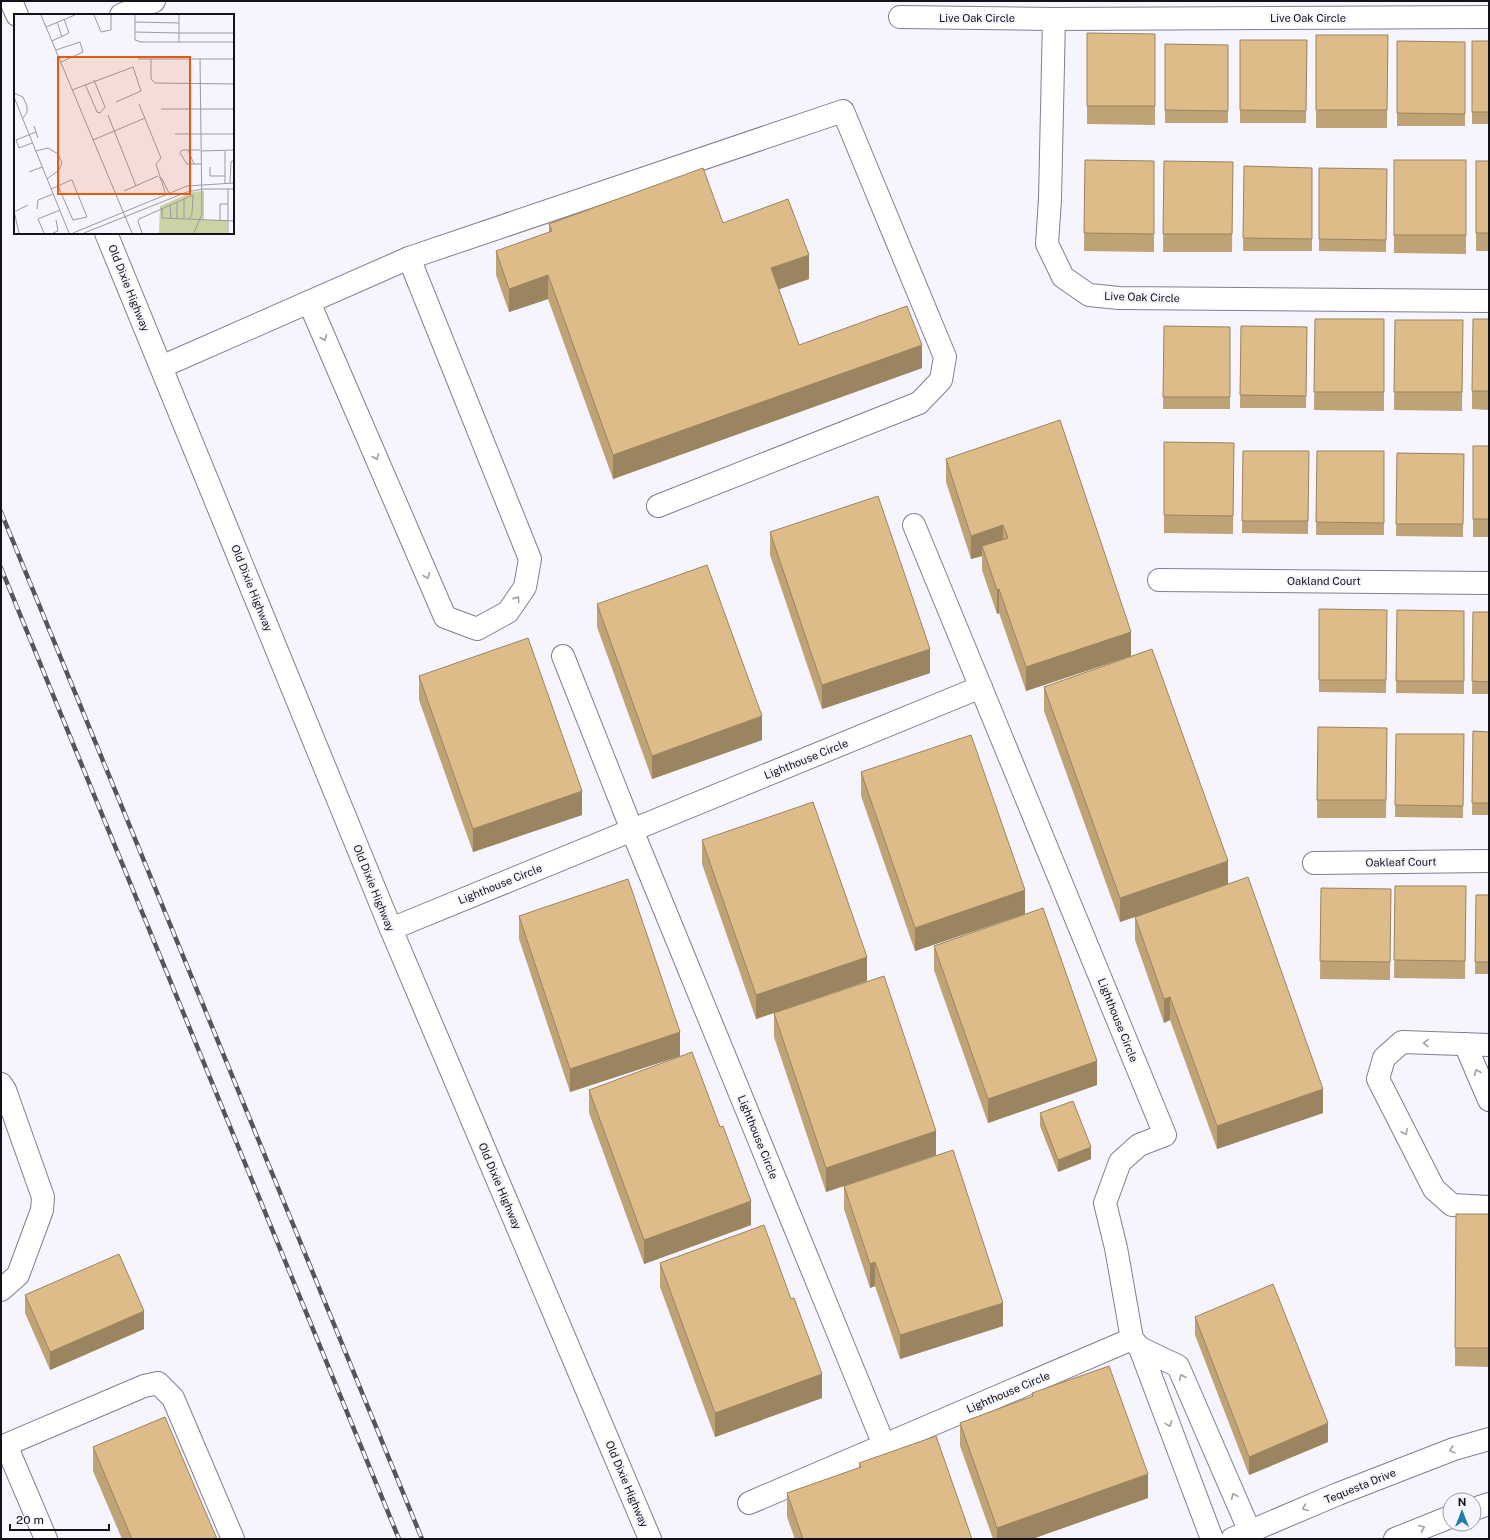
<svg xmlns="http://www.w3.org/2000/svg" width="1490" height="1540" font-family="'Public Sans',sans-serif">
<rect width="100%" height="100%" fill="#f6f4fd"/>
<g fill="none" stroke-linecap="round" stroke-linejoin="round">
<defs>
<g id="minor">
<polyline points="11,1 17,15"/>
<polyline points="121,15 154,1"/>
<polyline points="900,17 1054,19 1489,17"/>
<polyline points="1054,19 1050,199 1047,244 1063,277 1089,295 1119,298 1489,301"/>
<polyline points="106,233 391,929 650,1539"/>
<polyline points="309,302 445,617 477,629 508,612 525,587 530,559 409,258"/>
<polyline points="161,367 409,258 843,111 945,357 941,380 919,403 658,506"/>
<polyline points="914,525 1165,1135 1139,1145 1120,1162 1105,1203 1116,1248 1132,1339 1140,1348 1212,1539"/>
<polyline points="1159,580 1489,583"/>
<polyline points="563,656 632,830 884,1445"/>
<polyline points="1314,863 1489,861"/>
<polyline points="391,929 981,687"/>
<polyline points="1465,1044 1489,1100"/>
<polyline points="1489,1045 1402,1042 1384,1058 1378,1079 1434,1189 1452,1205 1489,1207"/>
<polyline points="1,1084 5,1090 43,1197 42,1210 18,1275 1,1290"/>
<polyline points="1140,1348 1178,1366 1250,1532"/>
<polyline points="6,1445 46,1539"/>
<polyline points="1,1447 144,1386 158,1383 173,1398 233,1539"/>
<polyline points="749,1503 1132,1339"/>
<polyline points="1474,1509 1489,1504"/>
<polyline points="1232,1539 1338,1494 1454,1449 1489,1439"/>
<polyline points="1395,1539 1450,1517"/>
</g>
</defs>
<!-- minor casing -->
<use href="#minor" stroke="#817e91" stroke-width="24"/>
<!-- minor -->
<use href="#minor" stroke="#fff" stroke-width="22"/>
<defs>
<g id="rail">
<polyline points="1,512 422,1539"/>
<polyline points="1,568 399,1539"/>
</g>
</defs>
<!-- rail casing -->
<use href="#rail" stroke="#55535c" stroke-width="4.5"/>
<!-- rail -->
<use href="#rail" stroke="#f6f4fd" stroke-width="3" stroke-dasharray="9" stroke-linecap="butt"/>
</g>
<!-- wall -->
<g fill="#bfa276">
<polygon points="1087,33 1155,34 1155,125 1087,124"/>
<polygon points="1316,35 1388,35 1387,128 1316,128"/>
<polygon points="1240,40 1307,40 1306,123 1240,123"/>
<polygon points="1397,41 1465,42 1465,126 1397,126"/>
<rect x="1472" y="41" width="17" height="83"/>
<polygon points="1165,44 1228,45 1228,123 1165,123"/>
<polygon points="1085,160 1154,161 1154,252 1084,251"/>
<polygon points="1394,160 1466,160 1466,254 1394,253"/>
<polygon points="1164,161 1233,162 1232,252 1163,252"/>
<rect x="1476" y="161" width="13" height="90"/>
<polygon points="1244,166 1312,168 1312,251 1243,251"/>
<polygon points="1319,168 1387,169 1386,252 1319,251"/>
<polygon points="723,223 809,279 779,289 799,345 922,368 613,479 548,299 509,312 496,275 496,251 549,232 549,224"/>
<polygon points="1315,319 1384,319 1384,411 1314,410"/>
<polygon points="1489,319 1489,410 1472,409 1472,391"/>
<polygon points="1395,320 1463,320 1462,411 1394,410"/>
<polygon points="1164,326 1230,327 1230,409 1163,409"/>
<polygon points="1241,326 1307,327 1306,408 1240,408"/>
<polygon points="1164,442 1234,443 1233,534 1164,533"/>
<rect x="1473" y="446" width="16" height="91"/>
<polygon points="1243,451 1309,451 1308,534 1242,533"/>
<polygon points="1317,451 1384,451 1384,535 1316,535"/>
<polygon points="1397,453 1464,454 1463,537 1396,536"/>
<polygon points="946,459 1131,656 1026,691 999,613 997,614 982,570 982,556 971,559 946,482"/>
<polygon points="770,532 930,673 822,709 770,555"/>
<polygon points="597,604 762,740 652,779 597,627"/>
<polygon points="1319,609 1387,610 1386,693 1319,692"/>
<polygon points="1397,610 1464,611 1464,694 1396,693"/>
<polygon points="1473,612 1489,612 1489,694 1472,694"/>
<polygon points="419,676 582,815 473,852 419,700"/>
<polygon points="1044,687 1228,884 1323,1113 1217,1149 1170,1020 1164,1023 1135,940 1135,917 1120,922 1044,711"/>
<polygon points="1318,727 1387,728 1386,818 1317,818"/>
<polygon points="1473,731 1489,732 1489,815 1472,815"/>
<polygon points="1396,734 1464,734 1463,818 1395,817"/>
<polygon points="861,772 1025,914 915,951 861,796"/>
<polygon points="702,840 867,981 756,1019 702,864"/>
<polygon points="1395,886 1466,886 1465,979 1394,978"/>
<polygon points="1321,888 1391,889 1390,980 1320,979"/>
<polygon points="1476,895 1489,895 1489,974 1475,974"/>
<polygon points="519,916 680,1056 570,1092 519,939"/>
<polygon points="934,946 1097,1085 988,1123 934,970"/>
<polygon points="774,1013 936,1155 849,1184 1003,1326 900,1359 875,1286 870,1288 844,1209 844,1186 826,1192 774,1037"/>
<polygon points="589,1090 751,1225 644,1264 589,1113"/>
<polygon points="1040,1113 1091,1159 1058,1172 1040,1126"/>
<polygon points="1456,1214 1489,1214 1489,1367 1455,1366"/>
<polygon points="660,1263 822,1398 715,1437 660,1287"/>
<polygon points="25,1295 144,1329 50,1370 25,1313"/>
<polygon points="1195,1317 1328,1442 1249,1475 1195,1335"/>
<polygon points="1032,1393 1148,1498 1032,1539 993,1539 960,1446 960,1423 1032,1397"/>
<polygon points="93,1447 217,1539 122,1539 93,1471"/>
<polygon points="859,1463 972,1539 795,1539 787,1517 787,1493 859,1468"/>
</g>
<!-- shaded-wall -->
<g fill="#9b8460">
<polygon points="809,255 809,279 771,292 771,268"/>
<polygon points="548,275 548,299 509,312 509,289"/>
<polygon points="922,345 922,368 613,479 613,455"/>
<polygon points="1003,525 1003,548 982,546 982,556 971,559 971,536"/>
<polygon points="999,589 999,613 997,614 997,590"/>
<polygon points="1131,632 1131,656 1026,691 1026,667"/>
<polygon points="930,649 930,673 822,709 822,685"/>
<polygon points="762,716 762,740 652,779 652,756"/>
<polygon points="582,791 582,815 473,852 473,829"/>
<polygon points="1228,861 1228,884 1120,922 1120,898"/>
<polygon points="1025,890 1025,914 915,951 915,928"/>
<polygon points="867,957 867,981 756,1019 756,995"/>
<polygon points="1170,997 1170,1020 1164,1023 1164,999"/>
<polygon points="680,1032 680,1056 570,1092 570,1069"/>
<polygon points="1097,1061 1097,1085 988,1123 988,1099"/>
<polygon points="1323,1089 1323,1113 1217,1149 1217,1126"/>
<polygon points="936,1131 936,1155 826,1192 826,1168"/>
<polygon points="1091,1147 1091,1159 1058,1172 1058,1160"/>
<polygon points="751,1201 751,1225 644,1264 644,1240"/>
<polygon points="875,1262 875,1286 870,1288 870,1264"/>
<polygon points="1003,1303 1003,1326 900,1359 900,1335"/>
<polygon points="144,1311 144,1329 50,1370 50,1352"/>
<polygon points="822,1374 822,1398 715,1437 715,1413"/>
<polygon points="1328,1423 1328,1442 1249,1475 1249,1457"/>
<polygon points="1148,1474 1148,1498 1032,1539 997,1539 997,1528"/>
</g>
<!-- building -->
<g fill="#debc89" stroke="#9b8460">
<polygon points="1087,33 1155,34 1155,106 1087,106"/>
<polygon points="1316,35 1388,35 1387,110 1316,110"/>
<polygon points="1240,40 1307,40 1306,111 1240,110"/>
<polygon points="1397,41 1465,42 1465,114 1397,113"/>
<rect x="1472" y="41" width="17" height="71"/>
<polygon points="1165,44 1228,45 1228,111 1165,110"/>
<polygon points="1085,160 1154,161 1154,234 1084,233"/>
<rect x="1394" y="160" width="72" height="75"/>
<polygon points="1164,161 1233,162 1232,234 1163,234"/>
<rect x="1476" y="161" width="13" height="72"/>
<polygon points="1244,166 1312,168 1312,239 1243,238"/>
<polygon points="703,168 723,223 788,199 809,255 771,268 799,345 907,306 922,345 613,455 548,275 509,289 496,251 552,231 549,224"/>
<polygon points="1319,168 1387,169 1386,240 1319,239"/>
<polygon points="1315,319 1384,319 1384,392 1314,392"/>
<polygon points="1473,319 1489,319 1489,391 1472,391"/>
<polygon points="1395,320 1463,320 1462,392 1394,392"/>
<polygon points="1164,326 1230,327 1230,397 1163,397"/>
<polygon points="1241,326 1307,327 1306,396 1240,395"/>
<polygon points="1060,420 1131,632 1026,667 999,589 997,590 982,546 1008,538 1003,525 971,536 946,459"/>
<polygon points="1164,442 1234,443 1233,516 1164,515"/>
<rect x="1473" y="446" width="16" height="73"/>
<polygon points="1243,451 1309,451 1308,521 1242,521"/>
<polygon points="1317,451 1384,451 1384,523 1316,522"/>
<polygon points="1397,453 1464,454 1463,524 1396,524"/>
<polygon points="878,496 930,649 822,685 770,532"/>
<polygon points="707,565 762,716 652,756 597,604"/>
<polygon points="1319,609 1387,610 1386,680 1319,680"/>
<polygon points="1397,610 1464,611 1464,681 1396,681"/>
<polygon points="1473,612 1489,612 1489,682 1472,681"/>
<polygon points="528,638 582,791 473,829 419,676"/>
<polygon points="1152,649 1228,861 1120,898 1044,687"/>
<polygon points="1318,727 1387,728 1386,800 1317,800"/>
<polygon points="1473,731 1489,732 1489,803 1472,803"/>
<polygon points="1396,734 1464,734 1463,806 1395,805"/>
<polygon points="971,735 1025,890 915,928 861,772"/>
<polygon points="813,802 867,957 756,995 702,840"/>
<polygon points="1248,877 1323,1089 1217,1126 1170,997 1164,999 1135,917"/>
<polygon points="628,879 680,1032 570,1069 519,916"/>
<polygon points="1395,886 1466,886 1465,961 1394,960"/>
<polygon points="1321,888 1391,889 1390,962 1320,961"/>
<polygon points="1476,895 1489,895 1489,962 1475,962"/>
<polygon points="1043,908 1097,1061 988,1099 934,946"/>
<polygon points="884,976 936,1131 826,1168 774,1013"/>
<polygon points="692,1052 720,1127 723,1126 751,1201 644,1240 589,1090"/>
<polygon points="1073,1101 1091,1147 1058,1160 1040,1113"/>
<polygon points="953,1150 1003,1303 900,1335 875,1262 870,1264 844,1186"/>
<polygon points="1456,1214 1489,1214 1489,1348 1455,1348"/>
<polygon points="764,1225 791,1299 794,1298 822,1374 715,1413 660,1263"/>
<polygon points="119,1254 144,1311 50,1352 25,1295"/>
<polygon points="1273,1284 1328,1423 1249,1457 1195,1317"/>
<polygon points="1109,1366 1148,1474 997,1528 960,1423 1033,1396 1032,1393"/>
<polygon points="165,1417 217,1539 132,1539 93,1447"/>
<polygon points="936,1436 972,1539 803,1539 787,1493 861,1467 859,1463"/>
</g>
<!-- one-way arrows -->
<defs><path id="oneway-chevron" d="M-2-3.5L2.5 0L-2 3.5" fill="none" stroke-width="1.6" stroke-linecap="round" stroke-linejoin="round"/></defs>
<g stroke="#a1a0a3">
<use href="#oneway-chevron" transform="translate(324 338) rotate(67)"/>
<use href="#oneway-chevron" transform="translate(376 457) rotate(67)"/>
<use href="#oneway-chevron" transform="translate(427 576) rotate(67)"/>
<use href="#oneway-chevron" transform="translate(517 599) rotate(-55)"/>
<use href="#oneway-chevron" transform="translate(1426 1043) rotate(-178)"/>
<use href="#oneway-chevron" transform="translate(1477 1072) rotate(-113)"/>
<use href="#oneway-chevron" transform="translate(1405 1132) rotate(63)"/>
<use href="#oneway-chevron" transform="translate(1182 1377) rotate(-113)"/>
<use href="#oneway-chevron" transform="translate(1169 1424) rotate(69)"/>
<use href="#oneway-chevron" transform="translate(1452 1450) rotate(161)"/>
<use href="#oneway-chevron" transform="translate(1234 1496) rotate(-114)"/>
<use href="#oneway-chevron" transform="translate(1305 1508) rotate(157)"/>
<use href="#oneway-chevron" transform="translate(1422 1528) rotate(-22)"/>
</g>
<g text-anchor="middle" stroke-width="4" stroke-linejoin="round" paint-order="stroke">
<!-- street labels -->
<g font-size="11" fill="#13121a" stroke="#f6f4fd">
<text x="977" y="22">Live Oak Circle</text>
<text x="1308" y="22">Live Oak Circle</text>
<text transform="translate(129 288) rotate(68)" y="4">Old Dixie Highway</text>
<text transform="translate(1142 297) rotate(2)" y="4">Live Oak Circle</text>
<text x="1324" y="585">Oakland Court</text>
<text transform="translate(252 588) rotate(68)" y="4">Old Dixie Highway</text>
<text transform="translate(806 759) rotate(-22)" y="4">Lighthouse Circle</text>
<text transform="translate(1401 862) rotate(-1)" y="4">Oakleaf Court</text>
<text transform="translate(500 884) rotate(-22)" y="4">Lighthouse Circle</text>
<text transform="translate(374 888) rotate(68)" y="4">Old Dixie Highway</text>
<text transform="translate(1118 1020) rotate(68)" y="4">Lighthouse Circle</text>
<text transform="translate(758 1137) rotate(68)" y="4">Lighthouse Circle</text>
<text transform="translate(500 1186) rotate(67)" y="4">Old Dixie Highway</text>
<text transform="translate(1008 1392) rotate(-23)" y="4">Lighthouse Circle</text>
<text transform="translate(627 1484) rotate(67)" y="4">Old Dixie Highway</text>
<text transform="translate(1360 1486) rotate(-22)" y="4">Tequesta Drive</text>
</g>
</g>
<!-- overview -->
<g transform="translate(14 14)">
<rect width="220" height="220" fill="#f6f4fd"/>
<path d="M 190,177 L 190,206 L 213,206 L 213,219 L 145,219 L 146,192 L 178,178 Z" fill="#cdd2a4"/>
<path fill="none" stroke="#9b9aa2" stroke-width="1" d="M 27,1 L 118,219M 80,1 L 87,18 L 97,16 L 97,1M 121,1 L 121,18 L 165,19 L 165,28M 165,1 L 165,19 L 220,19M 43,8 L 48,23M 121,8 L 165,9M 32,13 L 61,1M 121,18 L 121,26 L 127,28 L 220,28M 38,27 L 55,19 L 50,5M 42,36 L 66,28 L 69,38 L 47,48M 124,45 L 220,45M 137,45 L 137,65 L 141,69 L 220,70M 71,70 L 83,98 L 86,99 L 91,93 L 80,66M 58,76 L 119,53 L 127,77 L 102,88M 0,79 L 9,83 L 13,92 L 13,99 L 9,104M 0,83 L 55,219M 125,90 L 147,144 L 142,150 L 152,181M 147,95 L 220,95M 94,101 L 122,172M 20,112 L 24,124M 161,120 L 220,120M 79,126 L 131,104M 18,129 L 5,134 L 2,126 L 22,118M 174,136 L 180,150M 186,136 L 168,136 L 166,139 L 173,150 L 188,150M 22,137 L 34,134 L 44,140 L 48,149 L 45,156 L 33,165M 187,137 L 220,136M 196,153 L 196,162 L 211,162M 15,158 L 28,153M 145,163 L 148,165 L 155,179M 211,169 L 211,137M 216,169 L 217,148 L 220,146M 37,175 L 44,172 L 57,166 L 58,166 L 73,203 L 59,206 L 44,172M 110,177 L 144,162M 170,185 L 170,204M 163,188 L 163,204M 156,191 L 157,204M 148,194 L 148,204 L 220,207M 23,195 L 24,186 L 39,180M 0,197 L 5,219M 0,198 L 14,191M 206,207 L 206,190 L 214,190M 30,219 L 24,205 L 46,196M 39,219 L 44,217 L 42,206M 59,219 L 173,172 L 220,169M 70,219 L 173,178 L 189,175 L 220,175M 128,219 L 124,207 L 125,205 L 179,181 L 178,200 L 175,205M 180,219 L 188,200 L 186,45M 214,219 L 214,174"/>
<path fill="#e8590c" fill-opacity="0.15" stroke="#e8590c" stroke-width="2" d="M 44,43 L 176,43 L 176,180 L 44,180 Z"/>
<rect width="220" height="220" fill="none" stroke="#13121a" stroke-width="2"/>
</g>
<!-- border -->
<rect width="1490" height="1540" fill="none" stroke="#13121a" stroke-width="4"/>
<!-- north arrow -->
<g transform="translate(1462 1512)"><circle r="19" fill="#f6f4fd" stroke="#9b9aa2"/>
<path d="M0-3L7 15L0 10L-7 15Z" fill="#247cab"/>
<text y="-6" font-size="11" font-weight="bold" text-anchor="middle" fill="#13121a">N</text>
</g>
<!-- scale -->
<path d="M10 1524v6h99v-6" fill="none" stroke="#13121a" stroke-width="2"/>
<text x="16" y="1524" font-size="12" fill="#13121a" stroke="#f6f4fd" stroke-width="3" paint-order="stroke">20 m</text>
</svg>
